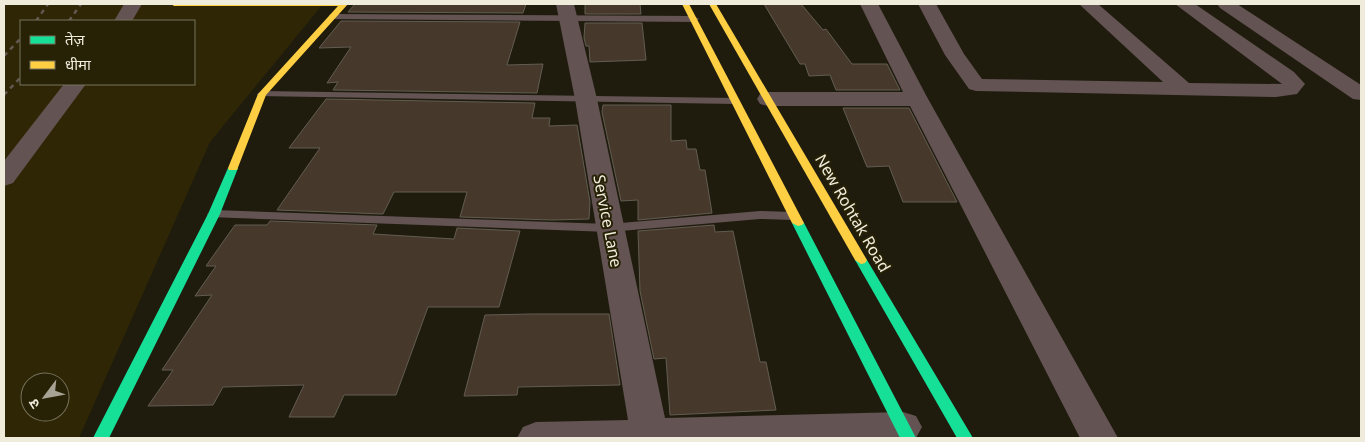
<svg xmlns="http://www.w3.org/2000/svg" width="1365" height="442" font-family="'Noto Sans','Noto Sans Devanagari',sans-serif">
<rect width="100%" height="100%" fill="#1f1c0e"/>
<!-- built -->
<path fill="#2e2604" fill-rule="evenodd" d="M 4,4 L 323,4 L 210,142 L 79,438 L 4,438 ZM 21,21 L 194,21 L 194,84 L 21,84 ZM 30,382 L 60,382 L 60,412 L 30,412 Z"/>
<!-- building -->
<g fill="#46392b" stroke="#635c52">
<polygon points="355,4 526,4 523,13 348,12"/>
<polygon points="585,4 640,4 641,14 585,14"/>
<polygon points="764,4 801,4 823,30 826,29 852,64 887,64 900,90 836,90 830,75 809,76 805,64 800,64"/>
<polygon points="341,21 520,22 507,65 543,64 537,93 333,90 338,82 327,83 351,47 319,48"/>
<polygon points="585,23 642,23 646,60 590,62 589,46 586,46 584,38"/>
<polygon points="326,99 535,103 532,118 550,118 549,126 577,125 590,202 589,219 552,220 460,217 467,192 394,192 383,214 277,210 320,148 289,148"/>
<polygon points="603,105 671,105 671,141 686,140 687,149 696,149 700,170 705,170 712,213 638,220 638,200 621,201 602,112"/>
<polygon points="843,108 909,108 957,202 903,202 889,166 867,167"/>
<polygon points="270,221 377,225 373,234 454,239 457,228 520,231 499,307 428,307 396,395 344,395 334,417 289,417 304,385 223,387 213,405 148,406 173,370 162,370 212,295 195,296 216,266 206,266 235,225 267,225"/>
<polygon points="714,225 715,232 733,231 760,362 766,362 776,410 670,415 666,358 654,359 640,291 638,231"/>
<polygon points="531,314 609,314 620,385 518,387 517,395 464,396 485,315"/>
</g>
<g fill="none" stroke-linecap="round" stroke-linejoin="round">
<!-- lane -->
<g fill="#635352" fill-rule="evenodd">
<polygon points="332,14 694,16 699,19 694,22 329,19 329,15"/>
<polygon points="262,91 735,98 740,101 735,104 258,96 257,94"/>
<polygon points="214,210 609,224 760,211 793,212 800,216 793,220 760,219 609,232 209,217 207,214"/>
</g>
<!-- street -->
<g fill="#635352" fill-rule="evenodd">
<polygon points="124,4 142,4 132,21 114,21"/>
<polygon points="556,4 574,4 597,99 665,418 903,412 916,416 922,427 916,438 517,438 523,427 536,422 628,420 575,99"/>
<polygon points="860,4 878,4 927,97 1118,438 1080,438 910,106 768,106 760,104 757,99 760,94 768,92 903,92"/>
<polygon points="918,4 936,4 964,54 982,79 1163,82 1079,4 1098,4 1189,83 1282,84 1175,4 1195,4 1294,72 1305,84 1297,94 1276,97 976,91 969,89 945,55"/>
<polygon points="1217,4 1237,4 1361,85 1361,100 1353,99 1220,8"/>
<polygon points="64,84 86,84 13,183 4,186 4,161"/>
</g>
<!-- fast -->
<g fill="#16e098" fill-rule="evenodd">
<polygon points="233,165 238,168 220,214 109,438 93,438 208,214 228,168"/>
<polygon points="798,220 804,223 916,438 900,438 792,223"/>
<polygon points="861,256 867,260 973,438 957,438 855,260"/>
</g>
<!-- slow -->
<g fill="#ffcf43" fill-rule="evenodd">
<polygon points="171,4 348,4 266,95 237,170 229,170 228,168 258,94 338,6 174,6"/>
<polygon points="682,4 689,4 804,223 802,225 798,226 792,223"/>
<polygon points="709,4 716,4 867,260 865,263 861,264 855,260"/>
</g>
<!-- rail -->
<g stroke="#625953" stroke-width="2.5" stroke-dasharray="4.5 4.5" stroke-linecap="butt">
<polyline points="36,21 48,4"/>
<polyline points="69,21 81,4"/>
<polyline points="4,56 21,38"/>
<polyline points="4,95 21,77"/>
</g>
</g>
<g text-anchor="middle" stroke-width="4" stroke-linejoin="round" paint-order="stroke">
<!-- street labels -->
<g font-size="16" fill="#f0ecdc" stroke="#272106">
<text transform="translate(853 213) rotate(60)" y="6">New Rohtak Road</text>
<text transform="translate(608 221) rotate(79)" y="6">Service Lane</text>
</g>
</g>
<!-- border -->
<rect width="1365" height="442" fill="none" stroke="#f0ecdc" stroke-width="10"/>
<!-- legend -->
<rect x="20" y="20" width="175" height="65" fill="#272106" stroke="#77725c"/>
<rect x="30" y="36" width="25" height="8" fill="#16e098" stroke="#77725c"/>
<text x="65" y="45" font-size="15" fill="#f0ecdc">तेज़</text>
<rect x="30" y="61" width="25" height="8" fill="#ffcf43" stroke="#77725c"/>
<text x="65" y="70" font-size="15" fill="#f0ecdc">धीमा</text>
<!-- north arrow -->
<g transform="translate(45 397) rotate(238)"><circle r="24" fill="#272106" stroke="#77725c"/>
<path d="M0-4L9 19L0 12L-9 19Z" fill="#a7a394"/>
<text y="-8" font-size="14" font-weight="bold" text-anchor="middle" fill="#f0ecdc">उ</text>
</g>
</svg>
